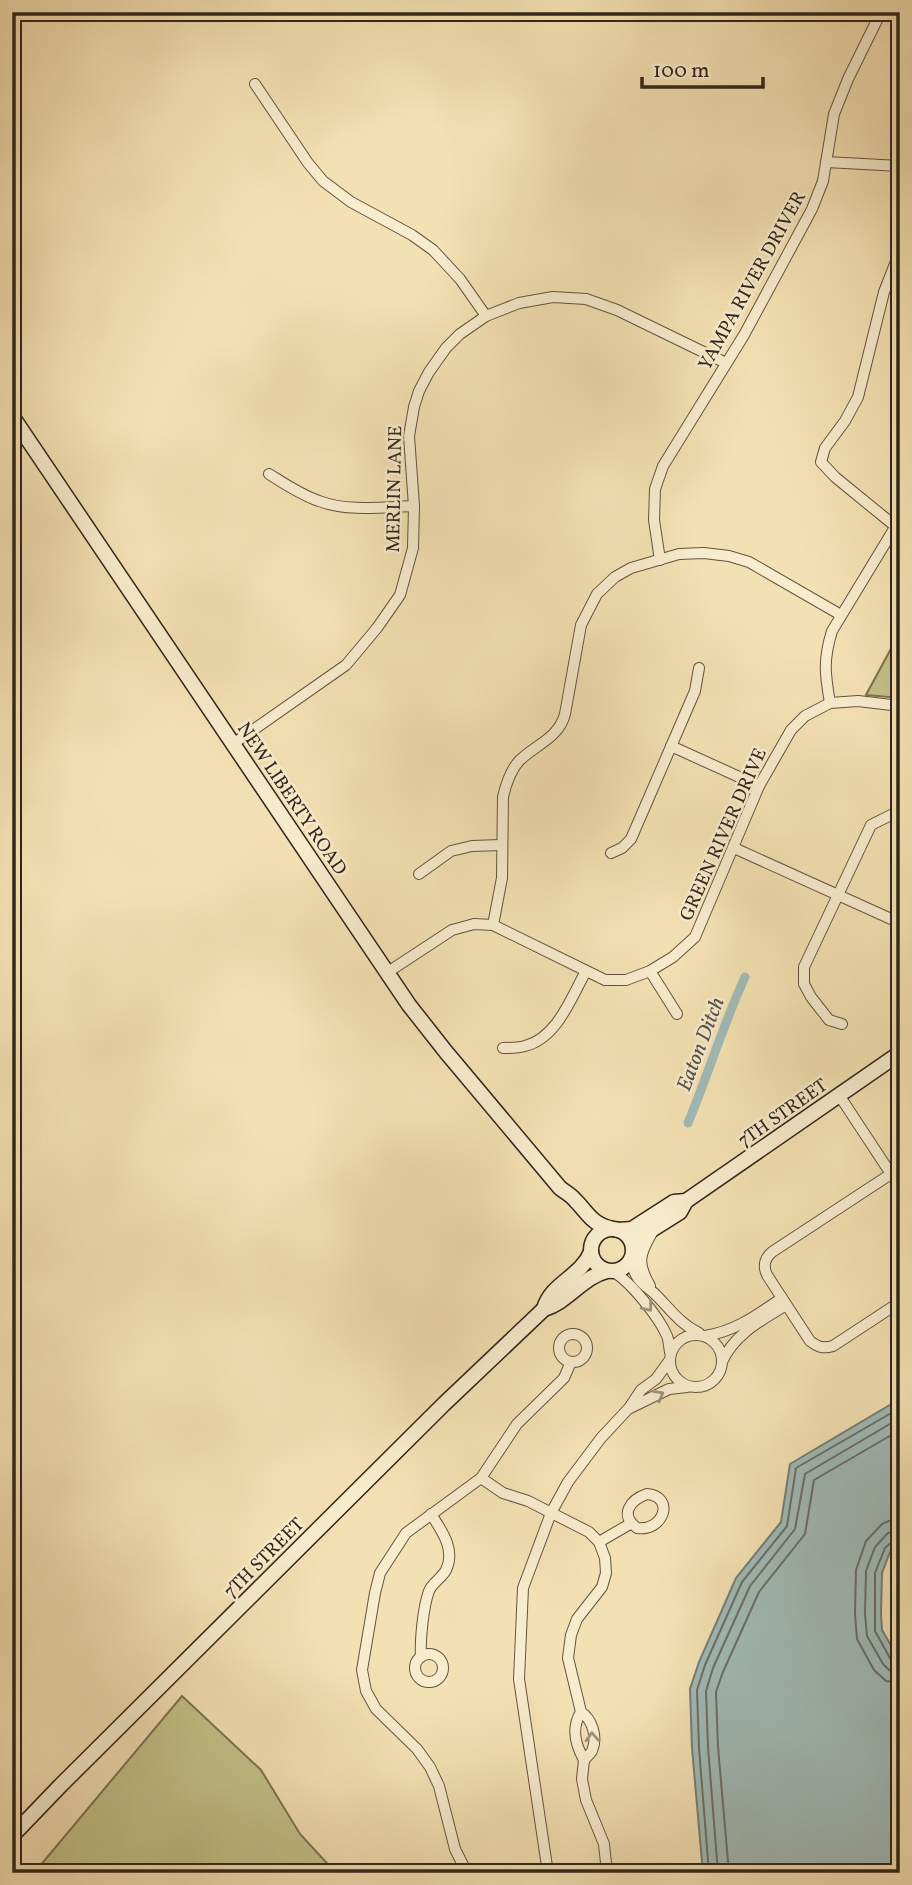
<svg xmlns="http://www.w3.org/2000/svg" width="912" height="1885" font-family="Vollkorn,serif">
<rect width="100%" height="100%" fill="#f4e1b3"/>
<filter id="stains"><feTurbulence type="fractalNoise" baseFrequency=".00286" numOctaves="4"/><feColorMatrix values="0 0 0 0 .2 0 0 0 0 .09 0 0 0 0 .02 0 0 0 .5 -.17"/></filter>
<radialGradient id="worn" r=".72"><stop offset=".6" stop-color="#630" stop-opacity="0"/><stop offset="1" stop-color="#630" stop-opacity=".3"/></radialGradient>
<!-- green -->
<g fill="#c3c188" stroke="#7a7352" stroke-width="2">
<polygon points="900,632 900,698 866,695"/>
<polygon points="182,1696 261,1770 300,1834 336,1873 34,1873"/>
</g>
<!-- water -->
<polygon fill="#a1bbb8" stroke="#747f79" stroke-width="2" points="900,1399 900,1543 890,1552 882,1573 881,1614 882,1630 900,1661 900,1873 703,1873 692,1748 690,1689 699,1662 736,1578 781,1522 790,1464"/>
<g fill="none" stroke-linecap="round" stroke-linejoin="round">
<!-- shore -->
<g stroke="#69706a" stroke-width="2">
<polyline points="900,1519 889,1521 882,1524 866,1541 856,1570 855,1614 857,1639 874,1670 886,1681 900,1683"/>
<polyline points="900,1530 888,1533 875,1547 866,1571 865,1614 867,1636 883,1664 889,1670 900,1673"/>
<polyline points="900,1539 894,1540 885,1548 875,1573 875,1631 891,1660 895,1663 900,1664"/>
<polyline points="709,1873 699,1748 697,1690 705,1665 742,1582 787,1526 796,1468 900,1408"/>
<polyline points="718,1873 708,1747 706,1691 713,1668 750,1586 795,1529 805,1474 900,1418"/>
<polyline points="729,1873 718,1747 716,1692 723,1672 759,1592 805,1534 814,1480 900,1430"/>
</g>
<!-- canal -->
<path stroke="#a1bbb8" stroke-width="9" d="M 688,1123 C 708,1075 723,1025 745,977"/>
<defs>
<g id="street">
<polyline points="255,84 308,163 323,181 351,202 412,235 433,250 460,279 486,316"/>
<polyline points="826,162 900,166"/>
<path d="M 269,474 C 285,484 301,495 319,501 C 348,512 383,507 414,506"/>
<polyline points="895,526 835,477 821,462 825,448 845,421 858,397 884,292 900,251"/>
<polyline points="660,560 654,520 655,489 663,466 744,335 812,209 823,181 834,114 848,79 881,12"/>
<path d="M 830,703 C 825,674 823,660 832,631 L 900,519"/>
<polyline points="233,744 346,665 377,628 400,595 413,548 414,506 409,436 414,407 419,391 429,372 446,348 460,334 486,316 519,303 553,297 586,299 617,310 726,363"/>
<polyline points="671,746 759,786"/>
<polyline points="734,848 900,923"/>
<polyline points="611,853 622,848 631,839 695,691 699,668"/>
<polyline points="419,874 451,851 472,846 501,845"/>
<path d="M 493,925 L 502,878 L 503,797 C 506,784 510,771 519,761 C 535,745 559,738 565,714 L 581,625 L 597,594 L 615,577 L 631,568 L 679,554 L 704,553 L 729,556 L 749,562 L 841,615"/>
<polyline points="650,971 677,1014"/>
<polyline points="388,972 452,930 474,924 493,925 605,980 626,980 650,971 673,957 695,937 759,786 791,730 805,716 830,703 858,701 900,706"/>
<polyline points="842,1024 829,1020 811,997 804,984 804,967 871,825 893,814 900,814"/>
<path d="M 503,1048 C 510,1048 518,1048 525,1046 C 557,1038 571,998 586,971"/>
<polyline points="839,1095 891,1174"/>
<path d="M 900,1168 L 772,1252 C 764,1259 763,1266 767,1275 L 810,1341 C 818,1347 823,1349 833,1346 L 900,1302"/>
<path d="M 632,1258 C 632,1264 633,1270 636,1275 C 640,1284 649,1288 656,1295 C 670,1309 680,1324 699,1333"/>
<path d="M 612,1271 C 630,1281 659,1317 667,1336 C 669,1341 669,1347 670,1352"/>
<path d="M 650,1286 C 637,1263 639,1255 652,1233"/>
<circle cx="573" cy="1348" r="14"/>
<circle cx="696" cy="1361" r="26"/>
<path d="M 705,1336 C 736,1331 757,1315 782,1298"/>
<path d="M 722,1362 C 734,1334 762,1320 786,1305"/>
<polyline points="630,1408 669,1389 687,1387"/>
<path d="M 481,1478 L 503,1493 L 528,1501 L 589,1532 L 599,1542 L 605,1558 L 606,1573 L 602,1587 L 577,1619 L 571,1635 L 568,1658 L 581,1712 C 592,1719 598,1737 592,1751 C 590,1754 587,1757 584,1760 C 575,1744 571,1728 581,1712"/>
<path d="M 647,1494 C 676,1497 663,1532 637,1528 C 619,1515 630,1500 647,1494 Z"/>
<polyline points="599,1542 630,1524"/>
<circle cx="429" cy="1668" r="14"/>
<path d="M 421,1657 C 420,1641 423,1607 429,1591 C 432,1583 442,1578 446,1570 C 456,1549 441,1530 431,1514"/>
<polyline points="584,1760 582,1779 586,1800 604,1844 607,1873"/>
<polyline points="469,1873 464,1867 455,1849 439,1786 430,1767 417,1749 376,1709 366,1691 362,1670 375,1593 380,1573 406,1533 481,1478 517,1424 564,1378 571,1362"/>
<polyline points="548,1873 519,1679 523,1588 551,1513 568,1482 601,1438 629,1408 641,1390 656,1379 669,1361"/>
</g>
<g id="secondary">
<path d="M 12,416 L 409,1005 L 446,1052 L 560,1188 C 565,1192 571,1195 575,1200 C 589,1214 591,1224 613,1229"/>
<circle cx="612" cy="1250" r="21"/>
<polyline points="618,1230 632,1229 674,1202 686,1201 900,1053"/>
<polyline points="633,1248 645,1234 680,1212 686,1201"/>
<path d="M 544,1309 C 551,1283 581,1277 591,1252"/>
<path d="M 12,1836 L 61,1785 L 444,1404 L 544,1309 C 568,1302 582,1277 607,1271"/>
</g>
</defs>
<!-- street casing -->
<use href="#street" stroke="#625441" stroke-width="12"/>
<!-- secondary casing -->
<use href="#secondary" stroke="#31251b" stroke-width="17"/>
<!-- street -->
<use href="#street" stroke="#f8ecce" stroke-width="10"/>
<!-- secondary -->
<use href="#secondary" stroke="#f8ecce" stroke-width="14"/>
</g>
<!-- one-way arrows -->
<defs><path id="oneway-chevron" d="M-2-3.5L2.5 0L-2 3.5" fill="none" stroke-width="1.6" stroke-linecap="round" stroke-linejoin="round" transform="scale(1.75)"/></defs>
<g stroke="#9e927d">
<use href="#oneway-chevron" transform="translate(648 1307) rotate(51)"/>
<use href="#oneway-chevron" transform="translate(659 1395) rotate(-29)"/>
<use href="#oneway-chevron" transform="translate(592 1737) rotate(-93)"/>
</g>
<g text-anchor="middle" stroke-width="5" stroke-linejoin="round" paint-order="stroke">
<!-- street labels -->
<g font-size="19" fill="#31251b" stroke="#f8ecce">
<text transform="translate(751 280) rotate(-61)" y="7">YAMPA RIVER DRIVER</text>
<text transform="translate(393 489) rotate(-89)" y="7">MERLIN LANE</text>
<text transform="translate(293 798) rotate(56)" y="7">NEW LIBERTY ROAD</text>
<text transform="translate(722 834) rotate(-66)" y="7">GREEN RIVER DRIVE</text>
<text transform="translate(782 1112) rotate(-35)" y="7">7TH STREET</text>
<text transform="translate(263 1557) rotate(-45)" y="7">7TH STREET</text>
</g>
<!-- water labels -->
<g font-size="21" font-style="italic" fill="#53524a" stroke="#f8ecce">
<text transform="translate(700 1044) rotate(-69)" y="7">Eaton Ditch</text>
</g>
</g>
<!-- margin -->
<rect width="912" height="1885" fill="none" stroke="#f4e1b3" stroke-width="42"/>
<rect x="14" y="14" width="884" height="1857" fill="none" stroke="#31251b" stroke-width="3.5"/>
<rect x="21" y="21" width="870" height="1843" fill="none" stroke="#31251b" stroke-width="2"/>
<!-- scale -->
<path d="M642 77v10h121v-10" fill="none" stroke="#31251b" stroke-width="3.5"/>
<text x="653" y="77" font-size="21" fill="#31251b" stroke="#f8ecce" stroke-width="5" paint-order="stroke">100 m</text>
<rect width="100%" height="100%" filter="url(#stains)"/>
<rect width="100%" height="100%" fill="url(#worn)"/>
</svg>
